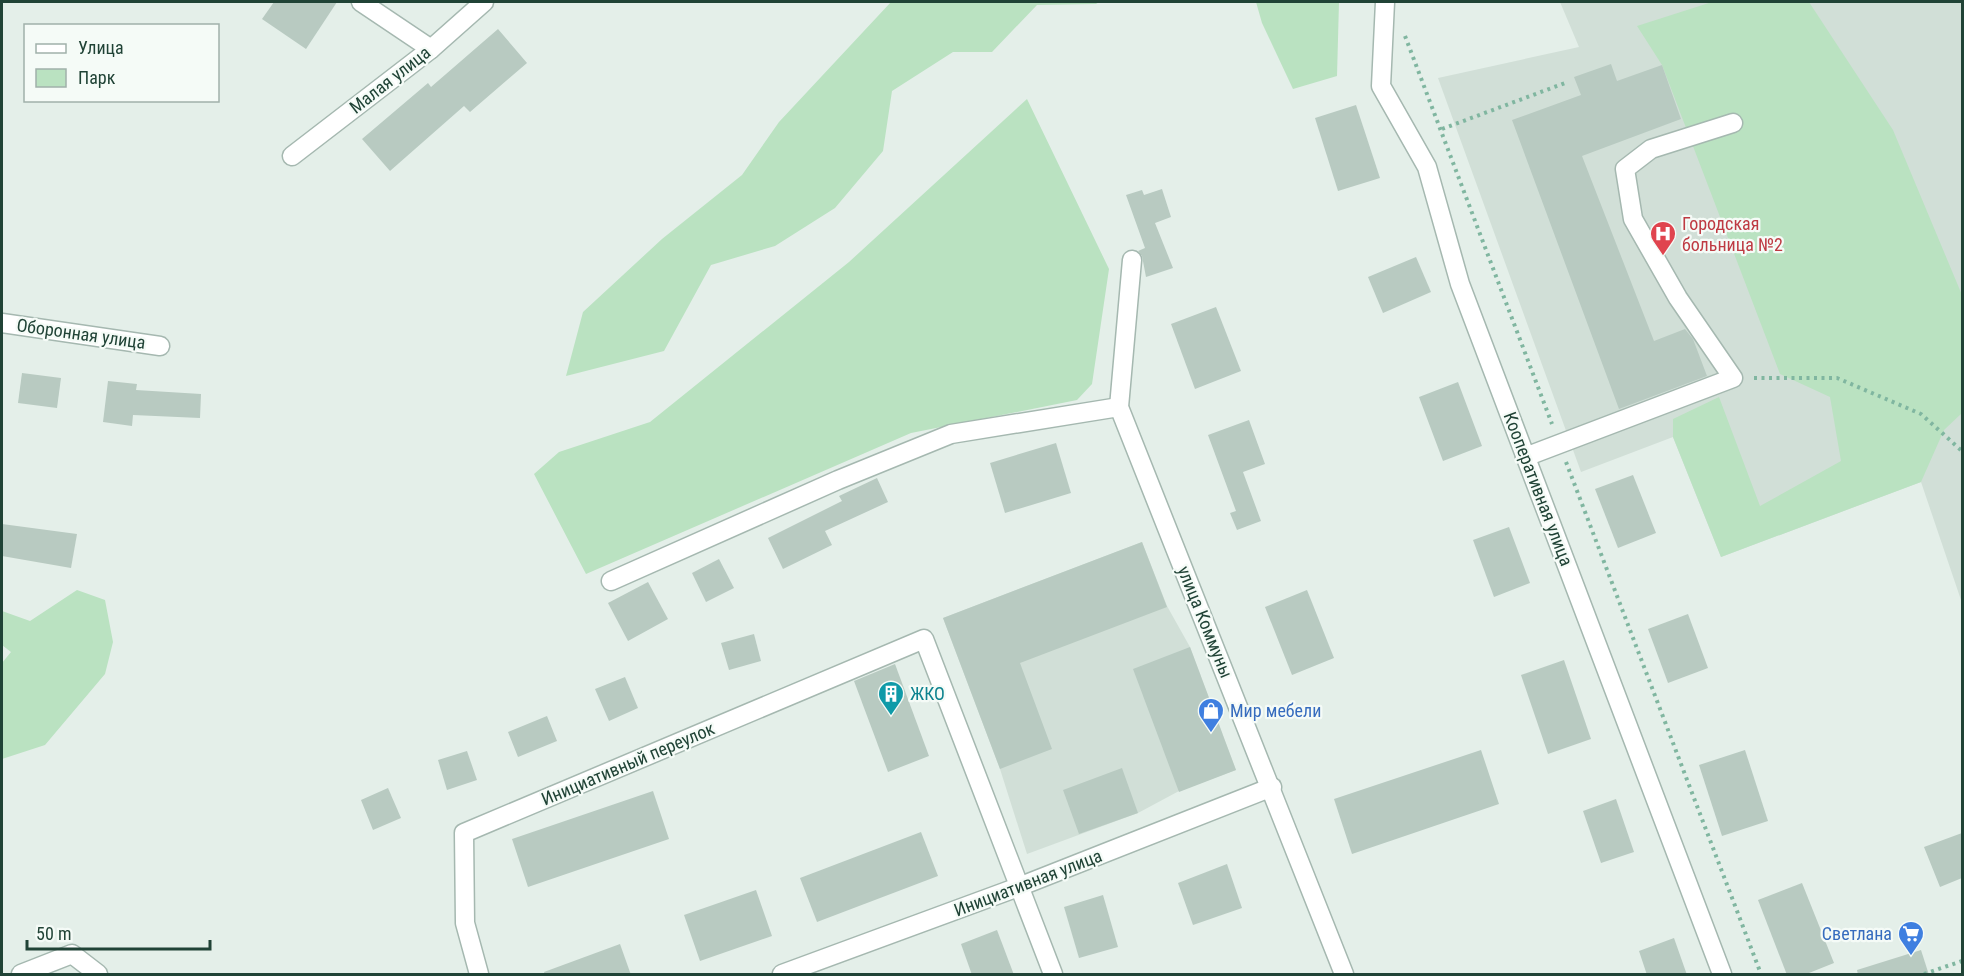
<svg xmlns="http://www.w3.org/2000/svg" width="1964" height="976" font-family="'Roboto Condensed',sans-serif">
<rect width="100%" height="100%" fill="#e4efe9"/>
<!-- built -->
<g fill="#d1dfd7">
<polygon points="1560,2 1962,2 1962,603 1921,482 1721,557 1673,437 1581,472 1438,78 1579,47"/>
<polygon points="1142,542 1167,606 1190,647 1236,770 1179,791 1138,813 1027,854 1000,769 943,618"/>
</g>
<!-- green -->
<g fill="#bae2c1">
<polygon points="891,2 1099,2 1096,4 1037,5 992,52 953,52 892,91 883,151 835,208 775,246 711,265 664,351 566,376 583,312 662,239 742,175 779,122"/>
<polygon points="1256,2 1339,2 1337,76 1293,89 1262,23"/>
<polygon points="1712,2 1809,2 1893,130 1962,295 1962,413 1944,430 1921,482 1721,557 1673,437 1673,419 1719,397 1760,506 1841,461 1830,397 1780,374 1662,65 1637,26"/>
<polygon points="1027,99 1109,269 1092,384 1077,400 911,433 586,574 534,474 559,452 650,422 849,262"/>
<polygon points="77,590 105,600 113,642 105,674 45,745 2,759 2,663 11,652 2,645 2,611 30,621"/>
</g>
<!-- building -->
<g fill="#b8cac1">
<polygon points="274,2 337,2 306,49 262,19"/>
<polygon points="498,29 527,63 470,112 464,106 390,171 362,139 428,83 431,87"/>
<polygon points="1611,64 1617,81 1662,65 1681,119 1582,156 1654,341 1685,329 1693,339 1707,376 1619,409 1512,120 1581,95 1574,77"/>
<polygon points="1356,105 1380,178 1338,191 1315,118"/>
<polygon points="1162,189 1171,217 1155,223 1173,268 1146,277 1142,256 1138,251 1145,248 1126,195 1142,190 1144,195"/>
<polygon points="1416,257 1431,292 1383,313 1368,277"/>
<polygon points="1216,307 1241,371 1195,389 1171,324"/>
<polygon points="22,373 61,378 57,408 18,403"/>
<polygon points="108,381 137,384 136,390 201,394 200,418 133,415 132,426 103,422"/>
<polygon points="1458,382 1482,446 1443,461 1419,397"/>
<polygon points="1249,420 1265,464 1243,472 1261,521 1237,530 1230,513 1236,511 1208,435"/>
<polygon points="1056,443 1071,493 1005,513 990,463"/>
<polygon points="1633,475 1656,533 1618,548 1595,489"/>
<polygon points="877,478 888,502 825,531 832,545 783,569 768,538 842,501 839,496"/>
<polygon points="2,524 77,534 71,568 2,556"/>
<polygon points="1509,527 1530,583 1494,597 1473,540"/>
<polygon points="1142,542 1167,607 1020,663 1052,749 1000,769 943,618"/>
<polygon points="719,559 734,588 706,602 692,573"/>
<polygon points="648,582 668,619 628,641 608,603"/>
<polygon points="1307,590 1334,658 1292,675 1265,607"/>
<polygon points="1688,614 1708,668 1668,683 1648,629"/>
<polygon points="754,634 761,661 729,670 721,643"/>
<polygon points="1190,647 1236,770 1179,792 1133,669"/>
<polygon points="1564,660 1591,739 1548,754 1521,675"/>
<polygon points="895,664 929,756 888,772 854,681"/>
<polygon points="625,677 638,708 609,721 595,689"/>
<polygon points="547,716 557,741 518,757 508,732"/>
<polygon points="1481,750 1499,804 1352,854 1334,799"/>
<polygon points="1745,750 1768,821 1722,836 1699,765"/>
<polygon points="467,751 477,780 447,790 438,760"/>
<polygon points="1122,768 1138,813 1079,834 1063,790"/>
<polygon points="388,788 401,818 373,830 361,800"/>
<polygon points="653,791 669,839 528,887 512,839"/>
<polygon points="1616,799 1634,852 1601,863 1583,811"/>
<polygon points="921,832 938,876 817,922 800,878"/>
<polygon points="1962,833 1962,878 1940,887 1924,847"/>
<polygon points="1227,864 1242,908 1193,925 1178,883"/>
<polygon points="1802,883 1834,963 1804,975 1787,975 1758,900"/>
<polygon points="756,890 772,936 700,961 684,915"/>
<polygon points="1103,895 1118,947 1079,958 1064,907"/>
<polygon points="997,930 1014,975 972,975 961,944"/>
<polygon points="1674,938 1687,975 1647,975 1639,951"/>
<polygon points="620,944 631,975 545,975 544,972"/>
<polygon points="1921,950 1929,975 1858,975 1857,970"/>
</g>
<g fill="none" stroke-linecap="round" stroke-linejoin="round">
<defs>
<g id="minor">
<polyline points="361,2 431,49"/>
<polyline points="1385,2 1381,86 1427,167 1460,284 1722,974"/>
<polyline points="292,156 431,49 484,2"/>
<polyline points="1132,260 1119,407 1344,974"/>
<polyline points="2,323 160,346"/>
<polyline points="1525,457 1733,378 1678,298 1633,219 1625,169 1651,149 1733,123"/>
<polyline points="611,581 838,480 951,434 1119,407"/>
<polyline points="21,974 72,954 98,974"/>
<polyline points="479,974 465,923 464,833 924,639 1053,974"/>
<polyline points="782,974 1021,886 1272,787"/>
</g>
</defs>
<!-- minor casing -->
<use href="#minor" stroke="#a5b8b0" stroke-width="21"/>
<!-- path -->
<g stroke="#80b6a0" stroke-width="4" stroke-dasharray="3 4.5" stroke-linecap="butt">
<polyline points="1405,36 1552,424"/>
<polyline points="1442,129 1565,83"/>
<polyline points="1754,378 1837,378 1921,414 1962,451"/>
<polyline points="1566,462 1761,974"/>
<polyline points="1924,974 1962,961"/>
</g>
<!-- minor -->
<use href="#minor" stroke="#fff" stroke-width="18"/>
</g>
<!-- icons -->
<defs>
<symbol id="hospital-pin" viewBox="-11 -11 22 30"><path d="M0 17L-7.5 6A9.5 9.5 0 1 1 7.5 6Z" fill="#e0444e" stroke="#f5fbf7"/><path d="M-5-5h3v3.5h4V-5h3V5h-3V1.5h-4V5h-3Z" fill="#fff"/></symbol>
<symbol id="building-pin" viewBox="-11 -11 22 30"><path d="M0 17L-7.5 6A9.5 9.5 0 1 1 7.5 6Z" fill="#0f9aa8" stroke="#f5fbf7"/><path d="M-4-6H4V6H1V3H-1V6H-4ZM-2.5-4.3h1.7v1.8h-1.7ZM.8-4.3h1.7v1.8H.8ZM-2.5-1h1.7V.8h-1.7ZM.8-1h1.7V.8H.8Z" fill="#fff"/></symbol>
<symbol id="shop-pin" viewBox="-11 -11 22 30"><path d="M0 17L-7.5 6A9.5 9.5 0 1 1 7.5 6Z" fill="#3f7fe0" stroke="#f5fbf7"/><path d="M-5-2.5h2.3a2.7 3.5 0 0 1 5.4 0H5L5.5 6h-11ZM-1.5-2.5h3a1.5 2.3 0 0 0-3 0Z" fill="#fff"/></symbol>
<symbol id="supermarket-pin" viewBox="-11 -11 22 30"><path d="M0 17L-7.5 6A9.5 9.5 0 1 1 7.5 6Z" fill="#3f7fe0" stroke="#f5fbf7"/><path d="M-6-5.5h2.5l.6 2H6L4.5 2H-2.5L-4.4-4H-6ZM-1.5 3.2a1.3 1.3 0 1 0 .1 0ZM3 3.2a1.3 1.3 0 1 0 .1 0Z" fill="#fff"/></symbol>
</defs>
<g fill-rule="evenodd">
<use href="#hospital-pin" x="1648" y="219" width="30" height="40"/>
<use href="#building-pin" x="876" y="679" width="30" height="40"/>
<use href="#shop-pin" x="1196" y="696" width="30" height="40"/>
<use href="#supermarket-pin" x="1896" y="919" width="30" height="40"/>
</g>
<g text-anchor="middle" stroke-width="4.5" stroke-linejoin="round" paint-order="stroke">
<!-- street labels -->
<g font-size="18" fill="#204336" stroke="#f5fbf7">
<text transform="translate(390 80) rotate(-38)" y="6">Малая улица</text>
<text transform="translate(81 334) rotate(8)" y="6">Оборонная улица</text>
<text transform="translate(1538 489) rotate(69)" y="6">Кооперативная улица</text>
<text transform="translate(1205 622) rotate(68)" y="6">улица Коммуны</text>
<text transform="translate(628 764) rotate(-23)" y="6">Инициативный переулок</text>
<text transform="translate(1028 883) rotate(-21)" y="6">Инициативная улица</text>
</g>
<!-- health labels -->
<g font-size="18" fill="#be3a42" stroke="#f5fbf7" text-anchor="start">
<text x="1682" y="230">Городская<tspan x="1682" dy="21">больница №2</tspan></text>
</g>
<!-- culture labels -->
<g font-size="18" fill="#0d838f" stroke="#f5fbf7" text-anchor="start">
<text x="910" y="700">ЖКО</text>
</g>
<!-- shop labels -->
<g font-size="18" fill="#366cbe" stroke="#f5fbf7" text-anchor="start">
<text x="1230" y="717">Мир мебели</text>
<text x="1892" y="940" text-anchor="end">Светлана</text>
</g>
</g>
<!-- border -->
<rect width="1964" height="976" fill="none" stroke="#204336" stroke-width="6"/>
<!-- legend -->
<rect x="24" y="24" width="195" height="78" fill="#f5fbf7" stroke="#a0b1aa" stroke-width="1.5"/>
<rect x="36" y="44" width="30" height="9" fill="#ffffff" stroke="#a0b1aa" stroke-width="1.5"/>
<text x="78" y="54" font-size="18" fill="#204336">Улица</text>
<rect x="36" y="69" width="30" height="18" fill="#bae2c1" stroke="#a0b1aa" stroke-width="1.5"/>
<text x="78" y="84" font-size="18" fill="#204336">Парк</text>
<!-- scale -->
<path d="M27 940v9h183v-9" fill="none" stroke="#204336" stroke-width="3"/>
<text x="36" y="940" font-size="18" fill="#204336" stroke="#f5fbf7" stroke-width="4.5" paint-order="stroke">50 m</text>
</svg>
